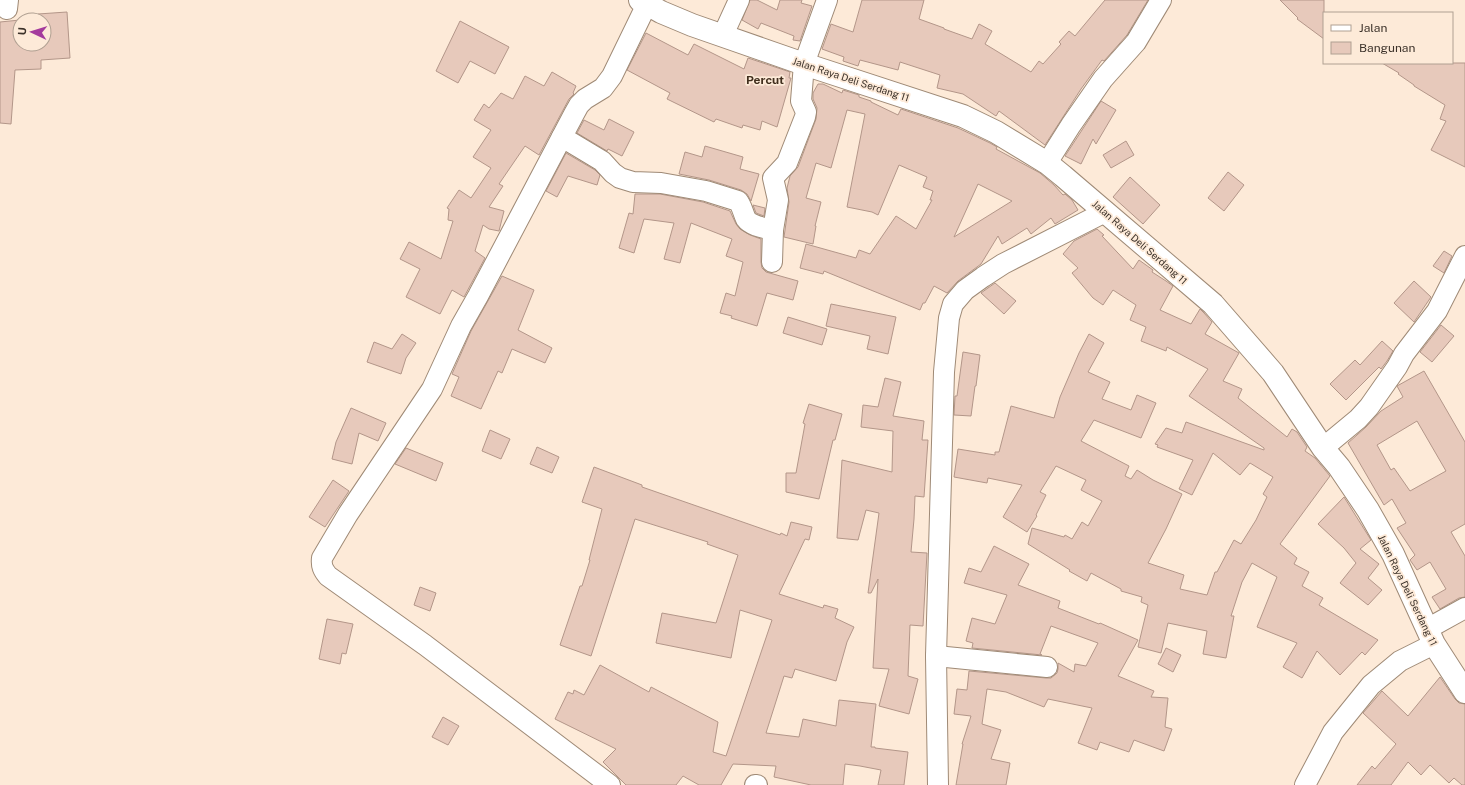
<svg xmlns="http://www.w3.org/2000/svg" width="1465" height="785" font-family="'Public Sans',sans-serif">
<rect width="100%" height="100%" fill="#fdead8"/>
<!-- building -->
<g fill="#e7c9bb" stroke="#b39689" fill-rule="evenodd">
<polygon points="750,0 757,0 777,10 780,0 802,0 801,3 812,6 800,41 793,40 794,36 761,23 758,29 742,20"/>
<polygon points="862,0 924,0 919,19 944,28 944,29 972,39 979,24 992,31 985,44 1031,72 1039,61 1043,64 1061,44 1059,42 1069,31 1075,36 1105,0 1148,0 1127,35 1104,61 1102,60 1081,89 1045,145 999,111 996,116 963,94 937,88 940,75 900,62 898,70 860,60 858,66 843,61 844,57 822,49 831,24 853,32"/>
<polygon points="1280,0 1324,0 1324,39 1297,19 1298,18"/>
<polygon points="67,12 70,58 41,60 41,69 15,70 11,124 0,123 0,22 20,20 20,44 44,44 44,20 24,20 39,19 38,14"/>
<polygon points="460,21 509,47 495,74 470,61 458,83 436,71"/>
<polygon points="646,33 688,55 694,44 744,69 748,58 790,72 789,78 791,78 777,127 762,121 760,130 743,125 742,128 716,119 714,122 667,99 670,93 627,70"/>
<polygon points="1382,63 1465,63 1465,167 1431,150 1446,121 1440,119 1445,105 1414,86 1414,85 1398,74 1399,73"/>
<polygon points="552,72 576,86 573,93 574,94 569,99 539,155 525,146 499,184 503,186 489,207 504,211 499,231 489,229 483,225 475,251 485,258 464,297 452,290 440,314 406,297 420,269 400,259 409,242 441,259 453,221 448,220 449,209 447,208 459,190 471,198 491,168 473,157 491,130 474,120 484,104 489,108 501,93 513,99 525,76 544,86"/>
<path d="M 818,84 L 823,84 L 842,93 L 843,90 L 859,95 L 859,97 L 871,101 L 871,102 L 898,115 L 901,109 L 958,128 L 990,143 L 997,147 L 996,149 L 1040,173 L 1054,185 L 1063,195 L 1065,194 L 1072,200 L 1078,210 L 1055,224 L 1051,218 L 1031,234 L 1027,228 L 1002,244 L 998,236 L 981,264 L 958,281 L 947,293 L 934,286 L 925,303 L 923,303 L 920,310 L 824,271 L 823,274 L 800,268 L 806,244 L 856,258 L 859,250 L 870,254 L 896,216 L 916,229 L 932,200 L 930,200 L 933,191 L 923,187 L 927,177 L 899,165 L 878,215 L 872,212 L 847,207 L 865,114 L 847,110 L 831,168 L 816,163 L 806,198 L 821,202 L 815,226 L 816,226 L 813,244 L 784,237 L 789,202 L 787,188 L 790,176 L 798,167 L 816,119 L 817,108 L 813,99 L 813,93 ZM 978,184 L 1012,201 L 954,237 Z"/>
<polygon points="1101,101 1116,110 1096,144 1093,139 1081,164 1065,156"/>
<polygon points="609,119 634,132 622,156 608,149 607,151 577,133 584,120 604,130"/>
<polygon points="1126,141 1134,155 1111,168 1103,155"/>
<polygon points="705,146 743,157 740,169 759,174 751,201 747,194 741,190 709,180 679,174 685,152 702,157"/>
<polygon points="566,153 595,170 600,175 597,185 568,176 557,197 546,191"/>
<polygon points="1228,172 1244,185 1224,211 1208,198"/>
<polygon points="1130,177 1160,205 1143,224 1113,197"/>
<polygon points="635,194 660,194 703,202 730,211 736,224 740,229 750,235 761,239 761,262 762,268 766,272 798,281 793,300 767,293 757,326 731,318 732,316 720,313 726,293 735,296 743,262 726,256 732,239 691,223 680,263 664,259 674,223 644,219 634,253 619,248 629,213 633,214"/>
<polygon points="753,205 765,208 764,216 756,213"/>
<polygon points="1097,229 1104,235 1102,236 1133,269 1139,260 1153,270 1152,272 1166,281 1173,286 1160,310 1191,324 1200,309 1204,313 1212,322 1205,334 1239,353 1223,381 1242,389 1238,398 1287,437 1292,429 1297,432 1307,447 1305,451 1315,458 1330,476 1280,544 1297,558 1294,564 1309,572 1302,586 1323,598 1319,605 1378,640 1365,655 1362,652 1340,675 1317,651 1302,678 1283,667 1297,643 1257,627 1277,577 1252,563 1242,582 1231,616 1234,616 1226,658 1203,654 1207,631 1168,623 1161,653 1138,647 1148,605 1141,602 1142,597 1121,591 1121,589 1091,573 1087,581 1069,571 1070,570 1028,544 1032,528 1064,537 1065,535 1072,539 1082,522 1088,526 1102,501 1081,490 1086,480 1056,466 1040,492 1046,495 1036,515 1037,516 1027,532 1003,517 1022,485 988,478 987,483 954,477 958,449 995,455 995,452 999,452 1011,406 1054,418 1060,397 1079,353 1089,334 1104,343 1088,372 1110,382 1102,399 1131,410 1137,395 1156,403 1141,438 1094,420 1081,441 1129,466 1125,476 1131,479 1137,470 1153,480 1182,494 1166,529 1148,563 1184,575 1180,589 1207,595 1215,572 1217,572 1234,540 1241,544 1256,520 1267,497 1263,494 1273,477 1250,463 1240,475 1213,453 1192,495 1179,489 1193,460 1157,447 1158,445 1155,444 1166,428 1182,433 1186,422 1264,450 1264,448 1189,396 1208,369 1167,347 1166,351 1141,341 1146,327 1130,320 1136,305 1113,290 1103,305 1093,298 1072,273 1078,268 1063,254 1074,241"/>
<polygon points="1444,251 1452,256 1444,273 1433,266"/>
<polygon points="502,276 534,290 518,330 552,348 545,363 512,349 502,373 498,371 481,409 451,396 459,377 452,374 471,331"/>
<polygon points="1414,281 1431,297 1414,322 1394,303"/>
<polygon points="995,283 1016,301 1004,314 981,293"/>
<polygon points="831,304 896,317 888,354 867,349 870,336 826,326"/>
<polygon points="788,317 827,329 822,345 783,333"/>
<polygon points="1441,325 1454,336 1432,362 1420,352"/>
<polygon points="402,334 416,343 406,358 401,374 367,362 374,342 392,349"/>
<polygon points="1382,341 1393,351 1387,361 1381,369 1379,367 1346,400 1330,384 1355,360 1360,365"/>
<polygon points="963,352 980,355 976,386 975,386 971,416 954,415 955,396 957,396"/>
<path d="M 1424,371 L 1465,442 L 1465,524 L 1451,532 L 1465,556 L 1465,597 L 1459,598 L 1440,609 L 1432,597 L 1446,589 L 1430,562 L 1417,570 L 1410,560 L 1415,555 L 1397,528 L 1406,523 L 1392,499 L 1384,505 L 1348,443 L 1366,427 L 1381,411 L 1403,397 L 1397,386 ZM 1417,421 L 1446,471 L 1410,491 L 1394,468 L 1391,470 L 1377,445 Z"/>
<polygon points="885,378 901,382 893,416 924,421 922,440 928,440 924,497 915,496 914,519 911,552 927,553 923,626 910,625 908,676 918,679 909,714 879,706 889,669 873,668 878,579 871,593 868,593 879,513 866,510 858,540 837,538 842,460 892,472 893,431 861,427 863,405 878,407"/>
<polygon points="809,404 842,414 835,440 833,440 819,499 786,492 786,473 796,473 805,424 803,423"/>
<polygon points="351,408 386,423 378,441 359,433 352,464 332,459 336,442"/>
<polygon points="490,430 510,439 501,459 482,451"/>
<polygon points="537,447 559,457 552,473 530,464"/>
<polygon points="406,448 443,463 436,481 395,464"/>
<polygon points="594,467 642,485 642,487 780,535 781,533 787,536 791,522 812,527 809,540 805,539 779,594 823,608 824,605 838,609 835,618 854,627 847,642 836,681 795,669 792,678 784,676 766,733 799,737 803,719 836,726 839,700 876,704 871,747 875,747 875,748 908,752 904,785 878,785 881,770 860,766 845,764 843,785 811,785 774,777 776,766 733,764 721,785 699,785 683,776 676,785 626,785 603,762 616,749 555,719 568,692 573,694 574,690 584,695 600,665 649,692 651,687 718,722 713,752 726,756 772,620 740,610 731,658 656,643 662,613 716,623 738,555 707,544 708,542 635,519 591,656 560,645 580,586 582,586 590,560 589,560 602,509 582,502"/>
<polygon points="333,480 349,491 325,527 309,517"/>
<polygon points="1344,497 1371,540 1360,549 1379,564 1368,578 1382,590 1368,605 1340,583 1356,563 1344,548 1318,524"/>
<polygon points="994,546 1029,564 1018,585 1060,601 1058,608 1099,624 1100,623 1138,640 1118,676 1154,691 1151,697 1168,698 1165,727 1172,729 1164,751 1134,740 1129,752 1100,742 1097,750 1078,743 1092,708 1048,699 1044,707 1006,692 987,689 982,724 1001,730 991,759 1010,763 1006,785 956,785 963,744 962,744 971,716 954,714 957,689 967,690 969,671 1046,678 1051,678 1057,673 1058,669 1058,663 1074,672 1075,664 1086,666 1098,643 1051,626 1040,654 1042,655 972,648 973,643 966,641 972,618 995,624 1007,595 964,583 969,568 981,572"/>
<polygon points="420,587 436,593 430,611 414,605"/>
<polygon points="327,619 353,624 346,654 342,653 340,664 319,659"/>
<polygon points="1166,648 1181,655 1173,672 1158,664"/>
<polygon points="1440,677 1455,699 1459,703 1465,704 1465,785 1462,785 1454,778 1449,783 1430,765 1421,775 1408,762 1391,785 1357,785 1372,766 1375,769 1396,744 1363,713 1382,691 1408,716"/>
<polygon points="443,717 459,726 448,745 432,737"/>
</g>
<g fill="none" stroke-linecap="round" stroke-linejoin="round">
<defs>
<g id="street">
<polyline points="7,9 8,0"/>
<polyline points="723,35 739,0"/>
<path d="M 562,137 L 602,161 L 613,173 L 620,178 L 633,182 L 661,183 L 706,191 L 738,201 C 742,206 743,213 746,219 C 751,226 765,228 773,230"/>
<polyline points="1047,163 1071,125 1103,79 1136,42 1161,0"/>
<polyline points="772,262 773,230 778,200 773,178 787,163 805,117 806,112 801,101 804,64 827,0"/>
<polyline points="1323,448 1358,419 1369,407 1397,367 1404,354 1437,311 1465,256"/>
<polyline points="1427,629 1465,608"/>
<polyline points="936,656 1047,667"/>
<path d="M 610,785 L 425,645 L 328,576 C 323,570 321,566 322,558 L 348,514 L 432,389 L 461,326 L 478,296 L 574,114 L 579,105 L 585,99 L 603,88 L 612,76 L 647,4"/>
<polyline points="755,785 757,785"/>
<polyline points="938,785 936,656 944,372 949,318 953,304 965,290 983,277 1003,264 1105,212"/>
<polyline points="1305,785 1333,732 1371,685 1400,661 1434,644"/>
</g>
<polyline id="secondary" points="640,0 661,12 692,25 804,64 963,116 996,132 1047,163 1063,176 1213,304 1273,373 1323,448 1339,467 1368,510 1393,554 1434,644 1465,692"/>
</defs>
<!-- street casing -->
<use href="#street" stroke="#9f8a76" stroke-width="22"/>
<!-- secondary casing -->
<use href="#secondary" stroke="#9f8a76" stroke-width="24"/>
<!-- street -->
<use href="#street" stroke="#fff" stroke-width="20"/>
<!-- secondary -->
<use href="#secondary" stroke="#fff" stroke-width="22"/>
</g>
<g text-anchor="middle" stroke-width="3.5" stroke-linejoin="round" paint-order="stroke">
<!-- street labels -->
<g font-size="10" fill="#3c322a" stroke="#fdead8">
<text transform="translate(851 79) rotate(18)" y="4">Jalan Raya Deli Serdang 11</text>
<text transform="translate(1140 242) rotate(41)" y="4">Jalan Raya Deli Serdang 11</text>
<text transform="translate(1408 590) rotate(64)" y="4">Jalan Raya Deli Serdang 11</text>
</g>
<!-- quarter labels -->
<g font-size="12" font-weight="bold" fill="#412f1e" stroke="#fdead8">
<text x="765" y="84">Percut</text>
</g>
</g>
<!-- legend -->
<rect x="1323" y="12" width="130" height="52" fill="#fdead8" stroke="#b0a092"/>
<rect x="1331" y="25" width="20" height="6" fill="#ffffff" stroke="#b0a092"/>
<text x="1359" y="32" font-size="12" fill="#3c322a">Jalan</text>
<rect x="1331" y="42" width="20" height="12" fill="#e7c9bb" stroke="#b0a092"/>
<text x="1359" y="52" font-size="12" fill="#3c322a">Bangunan</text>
<!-- north arrow -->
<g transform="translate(32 32) rotate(274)"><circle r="19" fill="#fdead8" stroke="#b0a092"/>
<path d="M0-3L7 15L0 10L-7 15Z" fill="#a43b9d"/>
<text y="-6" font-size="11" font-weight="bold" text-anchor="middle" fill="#3c322a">U</text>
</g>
</svg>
